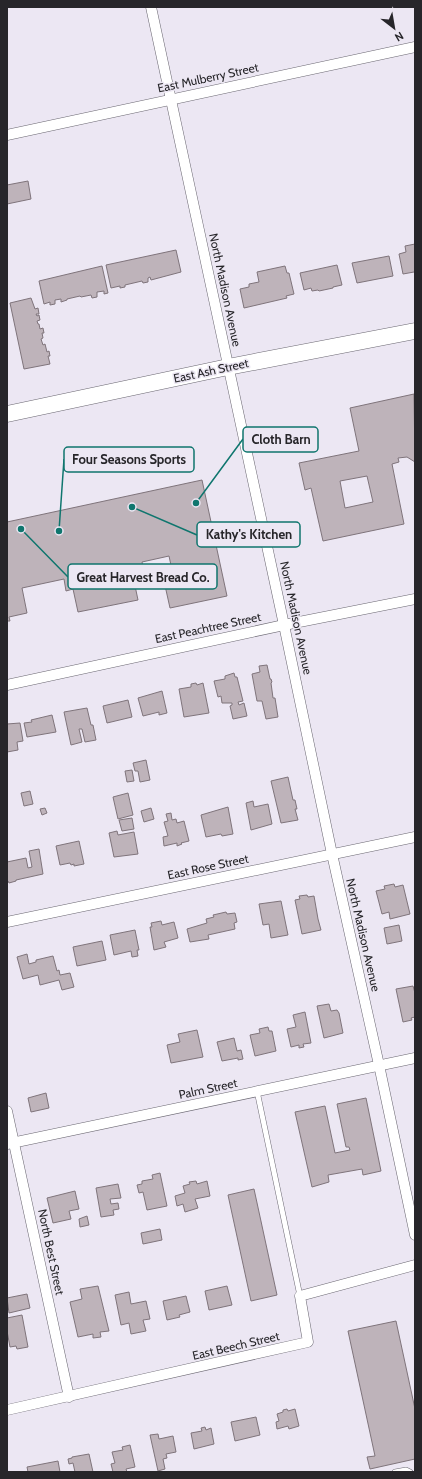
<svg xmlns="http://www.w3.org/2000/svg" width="422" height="1479" font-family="Cabin,sans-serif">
<rect width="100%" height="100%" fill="#ece7f3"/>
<!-- building -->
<g fill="#beb3ba" stroke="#7f747b" fill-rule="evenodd">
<polygon points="28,181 31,199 7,204 7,185"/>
<polygon points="415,244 415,273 414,272 403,274 399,254 406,252 405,246"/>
<polygon points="176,250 181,272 151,280 150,277 148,278 148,282 143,283 142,281 125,285 125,287 120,288 120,286 111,288 106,265"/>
<polygon points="389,256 393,276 357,283 352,263"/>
<polygon points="337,265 342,285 333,287 333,288 319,291 318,290 312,291 311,288 304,290 300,273"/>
<polygon points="102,266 108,293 104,294 104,291 97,292 97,297 92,298 91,295 81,297 80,296 67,299 67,300 61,302 61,299 55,300 55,304 50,305 50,302 44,304 39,281"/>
<polygon points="285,266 287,273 289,273 294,294 286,296 287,298 244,308 240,289 249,287 249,284 259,282 257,272"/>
<polygon points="31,298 35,309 38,308 39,314 36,314 37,316 39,315 40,320 37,321 38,324 39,324 40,329 43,328 44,333 42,333 43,338 41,339 43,345 45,344 47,352 49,351 50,356 48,356 50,364 24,369 10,303"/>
<path d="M 414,394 L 415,462 L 407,457 L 398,458 L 399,462 L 392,464 L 404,524 L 323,541 L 311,488 L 305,490 L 299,463 L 359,451 L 350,408 ZM 367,476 L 373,502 L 345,508 L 340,481 Z"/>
<polygon points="202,480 227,596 170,608 162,572 172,570 169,556 142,562 145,578 134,581 138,600 78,612 73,589 66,591 64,579 22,588 27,613 9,617 10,621 7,621 7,522"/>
<polygon points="267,665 270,679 271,679 272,682 271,683 273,698 275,698 278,717 266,719 262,701 257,701 252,674 260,672 259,666"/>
<polygon points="234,673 235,677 237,677 243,701 238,702 239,705 244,703 247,716 233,719 230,706 232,705 232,703 222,703 221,696 218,697 214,681 225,679 225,676"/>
<polygon points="196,683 197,685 203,683 209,713 184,717 179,689 191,687 191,684"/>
<polygon points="162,691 167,713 159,715 159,712 143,716 138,698"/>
<polygon points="128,700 132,717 107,723 103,706"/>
<polygon points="87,708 91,725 93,725 96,740 85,742 82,729 79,729 82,742 71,745 64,712"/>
<polygon points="52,715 56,732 27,737 24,723 32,722 31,720"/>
<polygon points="20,723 23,741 17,742 18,750 7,752 7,724"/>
<polygon points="146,760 150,780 140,782 138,771 135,771 133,763"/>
<polygon points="132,770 134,781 127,782 125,771"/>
<polygon points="288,777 293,800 295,800 297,809 295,809 298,820 281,823 271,781"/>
<polygon points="30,791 33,804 24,806 21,793"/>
<polygon points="128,793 133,815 118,819 113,797"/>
<polygon points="253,801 254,807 268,804 272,824 251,830 246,803"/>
<polygon points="228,807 233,834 222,836 221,834 206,837 201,815"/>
<polygon points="45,808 47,813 42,815 40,809"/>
<polygon points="151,808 154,819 144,822 141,811"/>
<polygon points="171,813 172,820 176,819 177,823 184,821 189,841 181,843 182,844 177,846 177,843 164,846 163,837 168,836 164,822 168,821 166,814"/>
<polygon points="132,818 134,829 122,831 119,820"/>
<polygon points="117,831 118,835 134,832 138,854 114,857 109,833"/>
<polygon points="79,841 84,864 74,866 74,864 71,865 70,863 60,865 56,846"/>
<polygon points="39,849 43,874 16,880 16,881 9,883 8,881 7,881 7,862 26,858 28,868 32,867 29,851"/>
<polygon points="394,884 395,887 403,885 410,914 390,919 389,912 382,914 376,891 385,889 384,886"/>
<polygon points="307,895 308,897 314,896 318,919 321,930 302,934 295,900 300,899 299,896"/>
<polygon points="281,901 288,935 271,938 269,924 263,925 259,904"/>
<polygon points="226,912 227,914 235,913 237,922 234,923 235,929 208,935 209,939 190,942 187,929 207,923 206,919 214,917 213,915"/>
<polygon points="161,921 162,925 174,922 178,938 164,942 166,947 154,950 150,927 152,927 151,923"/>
<polygon points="399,925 402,941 387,944 384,928"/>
<polygon points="135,930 139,950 137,950 138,956 132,957 131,951 114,955 110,935"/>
<polygon points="102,941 106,960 77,966 73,947"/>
<polygon points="27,954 29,964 36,962 36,960 53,956 57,971 59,970 60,975 70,973 74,987 62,990 59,980 40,985 38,975 23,979 17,957"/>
<polygon points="413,986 415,993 415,1017 411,1018 412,1020 403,1022 396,989"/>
<polygon points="329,1004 331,1011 337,1010 339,1013 343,1033 324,1038 317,1006"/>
<polygon points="305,1012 311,1043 303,1044 304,1047 299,1048 299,1045 291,1047 287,1029 296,1027 293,1015"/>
<polygon points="268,1027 269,1031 272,1031 276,1051 255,1056 250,1035 260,1033 259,1029"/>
<polygon points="197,1030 203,1057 171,1063 167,1045 180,1042 178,1034"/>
<polygon points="234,1038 237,1051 241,1050 243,1059 238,1060 238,1058 222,1061 217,1042"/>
<polygon points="46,1093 49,1108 31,1112 28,1098"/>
<polygon points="366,1098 381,1171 363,1175 362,1169 328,1175 329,1182 312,1187 295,1112 325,1106 335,1153 350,1150 349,1147 346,1147 337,1104"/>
<polygon points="160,1173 167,1206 147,1210 143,1192 139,1193 137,1185 142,1184 142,1181 153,1179 152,1175"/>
<polygon points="196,1181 197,1184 207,1181 210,1196 195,1199 198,1208 185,1212 183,1204 177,1206 175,1196 185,1193 183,1186 190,1184 189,1182"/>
<polygon points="118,1184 121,1198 110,1199 111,1204 118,1203 119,1209 113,1210 114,1215 101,1217 96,1188"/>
<polygon points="254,1189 277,1295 251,1301 228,1195"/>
<polygon points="75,1191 79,1209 69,1211 71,1219 53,1223 47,1198"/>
<polygon points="87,1216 89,1225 80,1227 79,1219"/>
<polygon points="160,1229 162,1240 143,1244 141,1233"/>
<polygon points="98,1286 109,1331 100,1332 101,1337 93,1338 93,1334 78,1337 70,1302 82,1299 80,1289"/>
<polygon points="227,1286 232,1305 209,1310 205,1291"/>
<polygon points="129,1292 131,1304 146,1301 150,1319 143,1320 146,1331 131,1334 129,1323 121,1325 115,1295"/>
<polygon points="27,1294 30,1308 9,1313 7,1298"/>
<polygon points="186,1296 190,1312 179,1315 180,1317 167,1320 163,1301"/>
<polygon points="22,1315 28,1347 17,1349 16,1346 10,1347 7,1331 7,1318"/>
<polygon points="396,1321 415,1409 415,1459 370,1469 367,1457 375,1456 348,1331"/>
<polygon points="287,1409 288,1411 295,1409 299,1426 289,1429 288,1426 277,1429 276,1422 279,1421 277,1414 283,1412 283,1410"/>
<polygon points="256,1417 260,1435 235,1441 231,1422"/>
<polygon points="205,1427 206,1430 211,1428 214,1444 194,1449 191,1433 202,1431 201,1428"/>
<polygon points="158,1434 159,1439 173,1436 176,1452 166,1454 167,1458 163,1459 165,1469 158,1471 150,1435"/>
<polygon points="130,1445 135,1467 126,1469 127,1472 113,1472 111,1464 115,1463 112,1452 123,1450 122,1447"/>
<polygon points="89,1454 93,1472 75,1472 73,1463 69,1464 68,1459 72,1458 72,1457"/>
<polygon points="58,1461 60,1472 28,1472 27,1467"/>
</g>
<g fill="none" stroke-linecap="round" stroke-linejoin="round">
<defs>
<g id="lane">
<polyline points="257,1091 300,1296"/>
<polyline points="395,1472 406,1470 410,1472"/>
</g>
<g id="street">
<polyline points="151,7 284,625 332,854 379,1065 415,1235"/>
<polyline points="7,135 415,47"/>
<polyline points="7,685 284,625 415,599"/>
<polyline points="7,922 415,837"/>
<polyline points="7,1111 69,1397"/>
<polyline points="7,1144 415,1058"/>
<polyline points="7,1410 308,1342 300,1296 415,1265"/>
</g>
<polyline id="primary" points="7,414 228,367 415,331"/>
</defs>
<!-- lane casing -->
<use href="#lane" stroke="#6b6872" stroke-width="6"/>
<!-- street casing -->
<use href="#street" stroke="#6b6872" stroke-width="11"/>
<!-- primary casing -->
<use href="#primary" stroke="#6b6872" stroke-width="17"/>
<!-- lane -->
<use href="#lane" stroke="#fff" stroke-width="5"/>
<!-- street -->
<use href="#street" stroke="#fff" stroke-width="10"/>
<!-- primary -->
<use href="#primary" stroke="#fff" stroke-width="16"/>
</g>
<g text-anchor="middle" stroke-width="3" stroke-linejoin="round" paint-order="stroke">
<!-- street labels -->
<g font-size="12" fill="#27262a" stroke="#ece7f3">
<text transform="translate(208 78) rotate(-12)" y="4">East Mulberry Street</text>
<text transform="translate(225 290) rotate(78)" y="4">North Madison Avenue</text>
<text transform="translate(211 371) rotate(-12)" y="4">East Ash Street</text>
<text transform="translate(296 618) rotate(78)" y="4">North Madison Avenue</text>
<text transform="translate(208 628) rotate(-12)" y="4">East Peachtree Street</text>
<text transform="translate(208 867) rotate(-12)" y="4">East Rose Street</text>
<text transform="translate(363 935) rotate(77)" y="4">North Madison Avenue</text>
<text transform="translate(208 1089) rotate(-12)" y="4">Palm Street</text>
<text transform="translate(51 1252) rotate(78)" y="4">North Best Street</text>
<text transform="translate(236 1346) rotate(-13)" y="4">East Beech Street</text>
</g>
</g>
<!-- callouts -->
<path fill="none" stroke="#0f766e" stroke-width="1.5" d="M196 503L243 439M59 531L64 459M132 507L197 535M21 529L68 577"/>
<g fill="#0f766e" stroke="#ece7f3" stroke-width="1.5">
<circle cx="196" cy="503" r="4"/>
<circle cx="59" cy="531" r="4"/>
<circle cx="132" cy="507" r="4"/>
<circle cx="21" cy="529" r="4"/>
</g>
<g fill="#ece7f3" stroke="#0f766e" stroke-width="1.5">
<rect x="243" y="427" width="75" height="25" rx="4"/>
<rect x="64" y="447" width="130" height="25" rx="4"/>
<rect x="197" y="522" width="103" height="25" rx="4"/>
<rect x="68" y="564" width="149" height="25" rx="4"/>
</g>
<g font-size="13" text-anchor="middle" font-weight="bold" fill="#27262a">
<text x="281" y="444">Cloth Barn</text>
<text x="129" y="464">Four Seasons Sports</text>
<text x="249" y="539">Kathy's Kitchen</text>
<text x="143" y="582">Great Harvest Bread Co.</text>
</g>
<!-- border -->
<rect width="422" height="1479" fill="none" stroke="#27262a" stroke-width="16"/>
<!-- north arrow -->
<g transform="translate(394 28) rotate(149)" stroke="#ece7f3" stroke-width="3" paint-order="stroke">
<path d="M0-3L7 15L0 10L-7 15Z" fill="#27262a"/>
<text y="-6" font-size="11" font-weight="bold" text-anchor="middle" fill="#27262a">N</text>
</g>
</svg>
